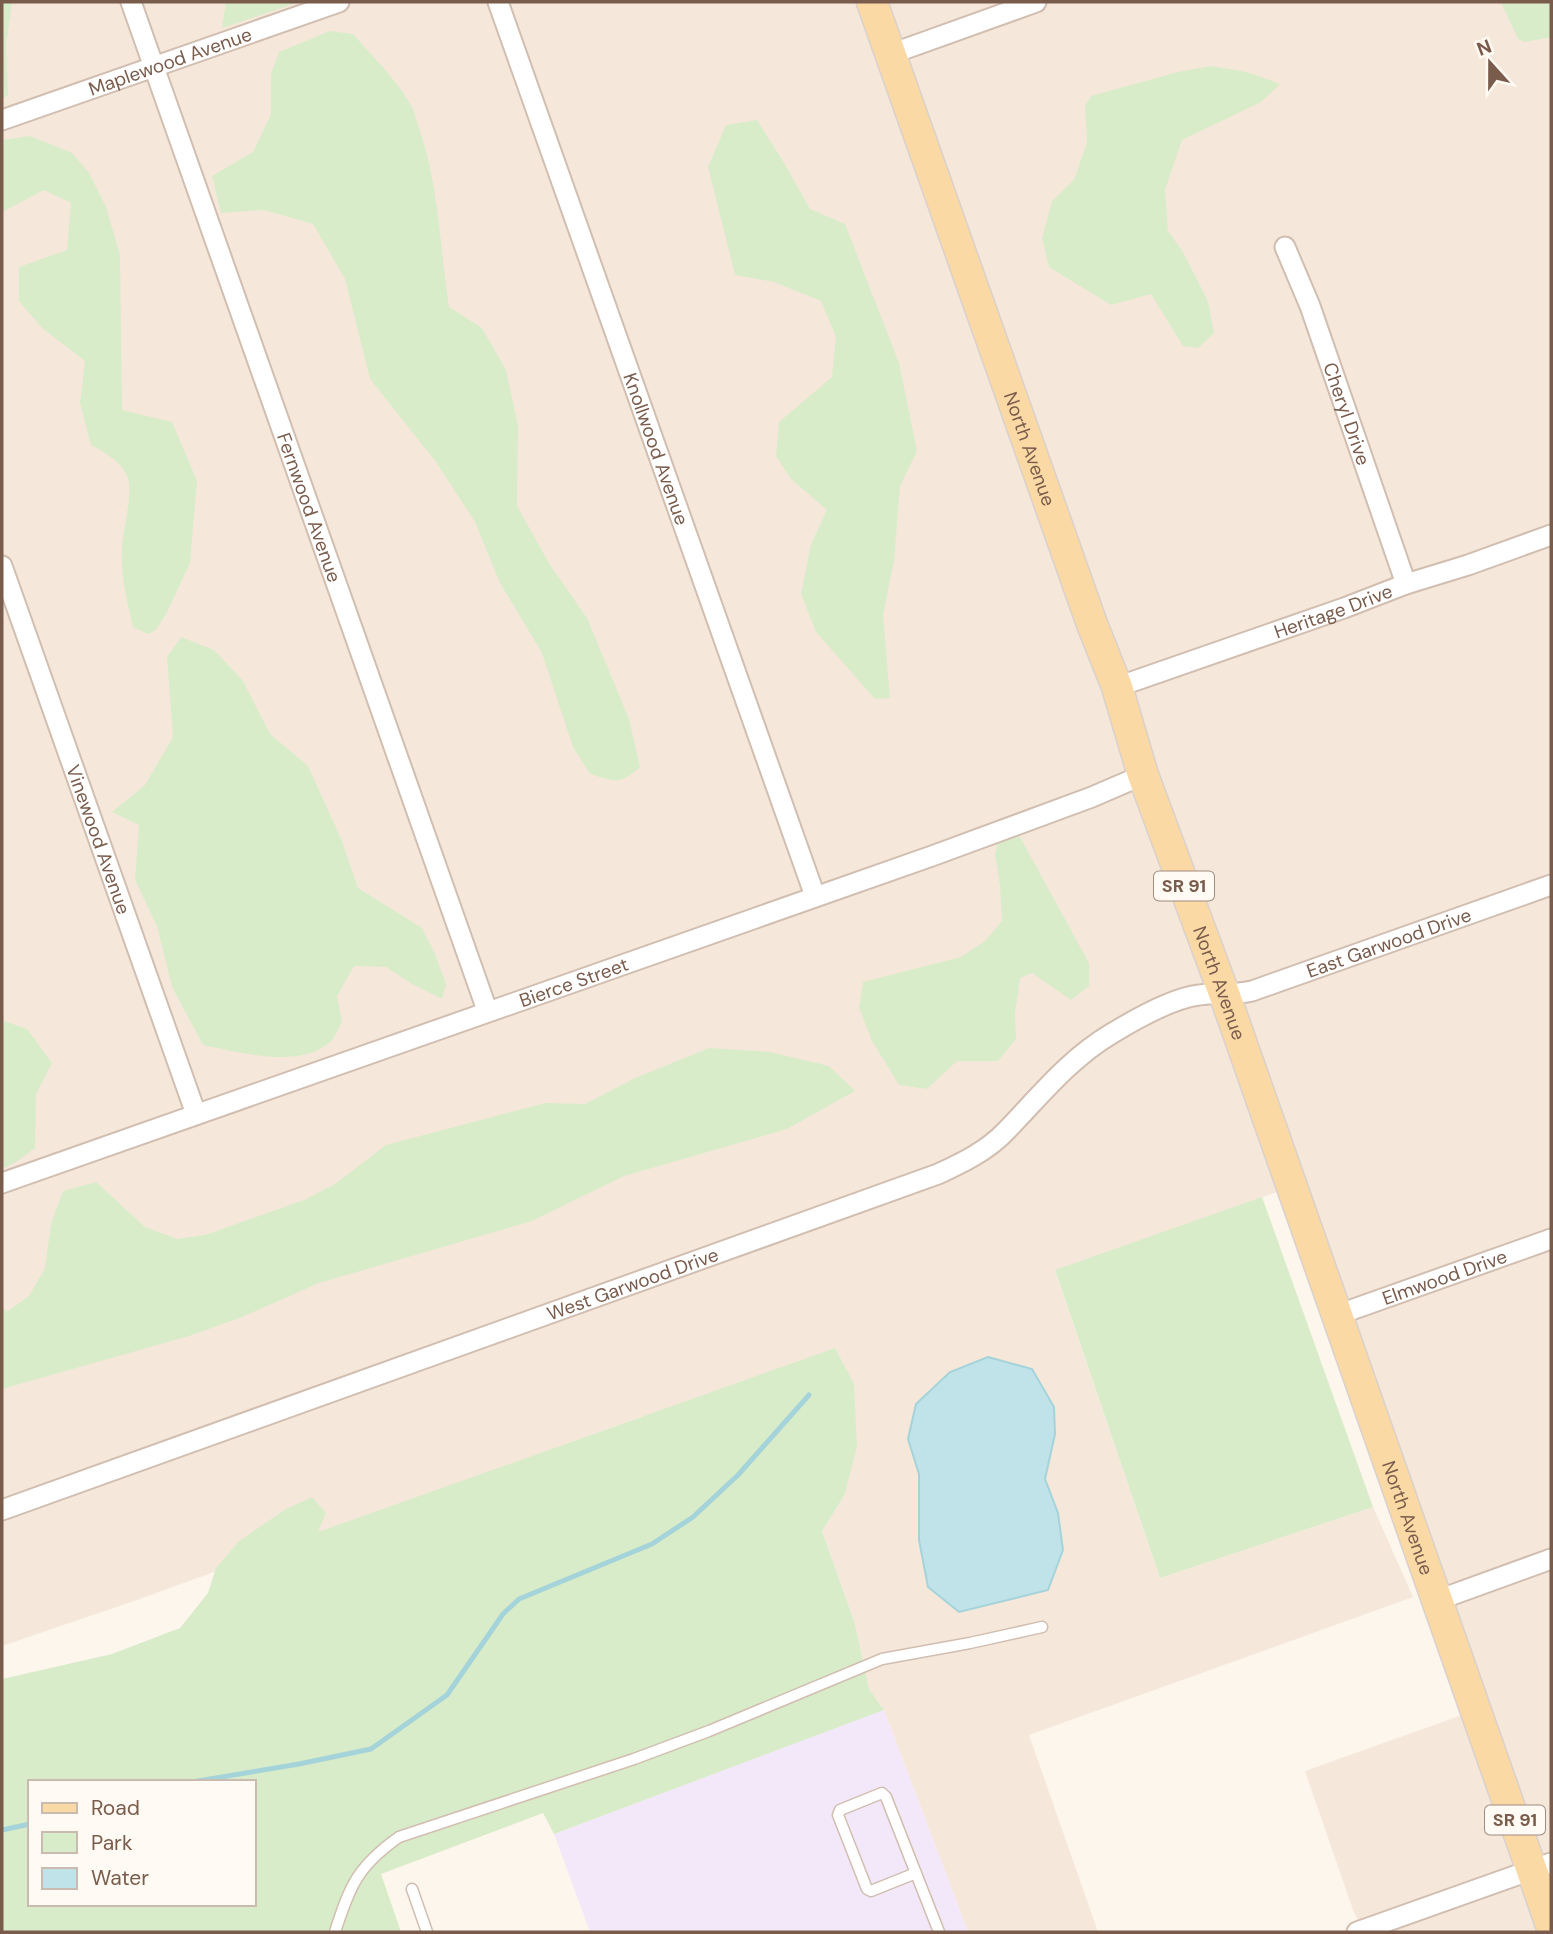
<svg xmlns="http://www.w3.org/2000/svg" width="1553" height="1934" font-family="'DM Sans',sans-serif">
<rect width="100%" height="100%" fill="#fdf6ec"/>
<!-- residential -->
<polygon fill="#f5e8da" points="2,2 1551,2 1551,1932 1357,1932 1362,1930 1353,1910 1305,1771 1476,1710 1291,1187 1055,1271 1160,1578 1373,1507 1413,1597 1029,1735 1098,1932 968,1932 884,1710 869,1689 855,1624 822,1531 844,1496 643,1416 137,1600 2,1646"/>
<!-- education -->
<polygon fill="#f3e8fa" points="884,1710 968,1932 590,1932 554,1834"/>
<!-- green -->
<g fill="#d8ecc9" fill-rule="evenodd">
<polygon points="2,2 12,2 6,45 8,95 2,100"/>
<polygon points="226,2 299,2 222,28"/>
<polygon points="1501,2 1551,2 1551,37 1525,42 1518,39"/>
<path d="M 330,31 L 353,34 C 372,56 396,79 411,105 C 415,113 417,123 420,131 C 439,188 440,248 449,307 L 482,328 L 506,370 L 518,426 L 517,506 L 550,565 L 587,618 L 629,719 L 640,767 C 619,785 616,782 590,774 L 573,747 L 542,653 L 500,583 L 475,522 L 436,462 L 370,379 L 345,279 L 313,224 L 264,210 L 221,213 L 212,176 L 253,152 L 271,114 L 271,74 L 279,52 Z"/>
<polygon points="1210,66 1247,72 1280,84 1261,102 1182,140 1165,190 1168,231 1183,252 1208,301 1214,333 1198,348 1183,346 1151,294 1111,305 1049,267 1042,238 1052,201 1074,180 1087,142 1085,106 1091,96 1178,72"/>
<polygon points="757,120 784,163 810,209 845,224 899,363 917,451 900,486 894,561 883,615 890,698 875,699 816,632 801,594 811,544 827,510 791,479 776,456 779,422 832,377 836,337 821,301 774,282 735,275 708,167 726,125"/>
<path d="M 30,136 L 72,153 L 89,173 L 106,207 L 120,255 L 122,410 L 172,422 L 197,481 L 190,563 L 166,614 L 156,630 L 148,634 L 133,627 C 127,601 120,574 122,546 C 123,530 134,491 127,476 C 121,461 105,453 91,445 L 80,403 L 85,361 L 42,328 L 19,301 L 19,267 L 67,250 L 71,203 L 44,190 L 2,212 L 2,140 Z"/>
<path d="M 181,637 L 214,650 L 243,681 L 270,734 L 308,766 L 341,839 L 358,888 L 422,928 L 435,954 L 446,984 L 442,999 L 412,984 L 386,967 L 354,966 L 337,996 L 342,1021 C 339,1027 336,1036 331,1041 C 302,1070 237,1052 203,1045 L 172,987 L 157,926 L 135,880 L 139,825 L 112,812 L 145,785 L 173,737 L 167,657 Z"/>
<polygon points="1020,837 1089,963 1089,986 1071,1000 1032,973 1020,978 1015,1014 1016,1039 998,1061 957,1061 927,1089 899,1085 872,1041 859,1008 863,982 961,957 985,941 1002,921 1000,886 995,854 998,841"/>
<polygon points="2,1010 4,1021 27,1029 52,1063 36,1094 35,1148 16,1162 2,1169"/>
<polygon points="709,1048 770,1052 829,1066 855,1091 787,1129 624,1176 532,1221 319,1283 242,1317 189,1336 2,1389 2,1307 7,1312 29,1296 45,1268 51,1224 63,1191 96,1182 145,1227 177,1239 205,1235 304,1200 335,1184 386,1145 545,1103 585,1104 635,1078"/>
<polygon points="1262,1197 1373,1507 1160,1578 1055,1270"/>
<path d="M 835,1348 L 854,1384 L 857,1447 L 844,1496 L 822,1531 L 855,1624 L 869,1689 L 884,1710 L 554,1834 L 543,1813 L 381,1874 L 401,1932 L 2,1932 L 2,1679 L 112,1654 L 180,1628 L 208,1593 L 216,1568 L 239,1541 L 286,1509 L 312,1497 L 326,1513 L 318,1532 ZM 30,1782 L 254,1782 L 254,1904 L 30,1904 Z"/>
</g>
<!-- water -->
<polygon fill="#bfe3e8" stroke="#a5d3da" stroke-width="2" points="988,1357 1032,1369 1054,1407 1055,1434 1045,1479 1058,1513 1063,1550 1048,1590 959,1612 928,1587 919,1540 919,1474 908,1439 916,1404 950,1372"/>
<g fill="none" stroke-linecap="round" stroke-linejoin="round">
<!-- stream -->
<g stroke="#a5d3da" stroke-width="5">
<polyline points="192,1782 299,1764 371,1749 447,1695 503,1614 519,1599 652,1544 693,1517 738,1475 809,1395"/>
<polyline points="2,1830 30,1824"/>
</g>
<defs>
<g id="lane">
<polyline points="916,1873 871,1891 867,1889 838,1815 840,1810 882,1793 886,1797 939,1932"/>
<polyline points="412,1889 427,1932"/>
<path d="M 335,1932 C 350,1885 358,1866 399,1837 L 634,1759 L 709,1731 L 882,1659 L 970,1643 L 1042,1627"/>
</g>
<g id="street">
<path id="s1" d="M 131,2 L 487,1010"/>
<path id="s2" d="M 498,2 L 815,896"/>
<polyline points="891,54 1036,2"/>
<path id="s3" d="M 2,120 L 339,2"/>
<path id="s4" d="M 1285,247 L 1310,306 L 1406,584"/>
<path id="s5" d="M 2,566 L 196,1114"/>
<path id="s6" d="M 1117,687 L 1344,608 L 1406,584 L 1468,565 L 1551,535"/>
<path id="s7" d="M 2,1183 L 932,856 L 1092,797 L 1143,775"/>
<path id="s8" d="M 1337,1315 L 1551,1239"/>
<path id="s9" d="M 2,1510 L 938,1174 C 962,1163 987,1151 1006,1131 C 1039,1097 1069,1059 1111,1034 C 1134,1020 1173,998 1199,995 C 1218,992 1232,996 1252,991 L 1551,885"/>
<polyline points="1438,1600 1551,1559"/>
<polyline points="1357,1932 1551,1863"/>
</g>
<g id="primary">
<path id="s10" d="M 872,2 L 1092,624 L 1117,687 L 1143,775 L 1225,996 L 1551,1925"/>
</g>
</defs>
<!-- lane casing -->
<use href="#lane" stroke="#d1beb0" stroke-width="13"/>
<!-- street casing -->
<use href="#street" stroke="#d1beb0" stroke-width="23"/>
<!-- primary casing -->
<use href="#primary" stroke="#dad1cd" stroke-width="33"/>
<!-- lane -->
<use href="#lane" stroke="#fff" stroke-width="10"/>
<!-- street -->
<use href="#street" stroke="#fff" stroke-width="19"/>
<!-- primary -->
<use href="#primary" stroke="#fbd9a5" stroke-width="30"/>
</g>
<g text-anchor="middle" stroke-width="5" stroke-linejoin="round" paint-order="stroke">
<!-- shield labels -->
<g fill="#fffaf3" stroke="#a28b7f" stroke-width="2">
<rect x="1154" y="871.5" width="60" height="29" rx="5"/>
<rect x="1485" y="1805.5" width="60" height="29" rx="5"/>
</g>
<g font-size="18" font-weight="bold" fill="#7a5c4d">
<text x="1184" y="892">SR 91</text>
<text x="1515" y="1826">SR 91</text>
</g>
<!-- street labels -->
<g font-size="19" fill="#7a5c4d" stroke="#fffaf3">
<text dy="7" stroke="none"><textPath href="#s3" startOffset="178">Maplewood Avenue</textPath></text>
<text dy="7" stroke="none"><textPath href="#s4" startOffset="178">Cheryl Drive</textPath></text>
<text dy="7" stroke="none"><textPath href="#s2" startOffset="474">Knollwood Avenue</textPath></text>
<text dy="7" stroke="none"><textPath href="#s10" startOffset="474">North Avenue</textPath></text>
<text dy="7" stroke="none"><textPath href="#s1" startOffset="536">Fernwood Avenue</textPath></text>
<text dy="7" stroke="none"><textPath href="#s6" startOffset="229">Heritage Drive</textPath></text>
<text dy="7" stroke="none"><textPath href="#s5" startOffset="290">Vinewood Avenue</textPath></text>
<text dy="7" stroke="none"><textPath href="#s9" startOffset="1514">East Garwood Drive</textPath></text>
<text dy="7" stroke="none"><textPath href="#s7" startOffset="606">Bierce Street</textPath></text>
<text dy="7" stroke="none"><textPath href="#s10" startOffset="1041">North Avenue</textPath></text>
<text dy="7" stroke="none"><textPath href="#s8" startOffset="114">Elmwood Drive</textPath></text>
<text dy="7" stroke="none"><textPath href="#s9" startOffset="670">West Garwood Drive</textPath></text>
<text dy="7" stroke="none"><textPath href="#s10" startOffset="1608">North Avenue</textPath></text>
</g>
</g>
<!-- border -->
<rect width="1553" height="1934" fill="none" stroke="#7a5c4d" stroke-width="7"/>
<!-- legend -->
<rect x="28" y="1780" width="228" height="126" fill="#fffaf3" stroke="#cabbb1" stroke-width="2"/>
<rect x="42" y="1803" width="35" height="10" fill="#fbd9a5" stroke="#cabbb1" stroke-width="2"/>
<text x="91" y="1815" font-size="21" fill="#7a5c4d">Road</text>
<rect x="42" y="1832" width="35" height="21" fill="#d8ecc9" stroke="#cabbb1" stroke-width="2"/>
<text x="91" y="1850" font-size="21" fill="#7a5c4d">Park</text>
<rect x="42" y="1868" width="35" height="21" fill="#bfe3e8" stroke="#cabbb1" stroke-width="2"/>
<text x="91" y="1885" font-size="21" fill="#7a5c4d">Water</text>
<!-- north arrow -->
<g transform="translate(1490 63) rotate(339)" stroke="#fffaf3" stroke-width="5" paint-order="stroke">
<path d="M0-5L12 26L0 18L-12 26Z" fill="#7a5c4d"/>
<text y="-10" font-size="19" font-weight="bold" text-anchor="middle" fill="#7a5c4d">N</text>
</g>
</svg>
